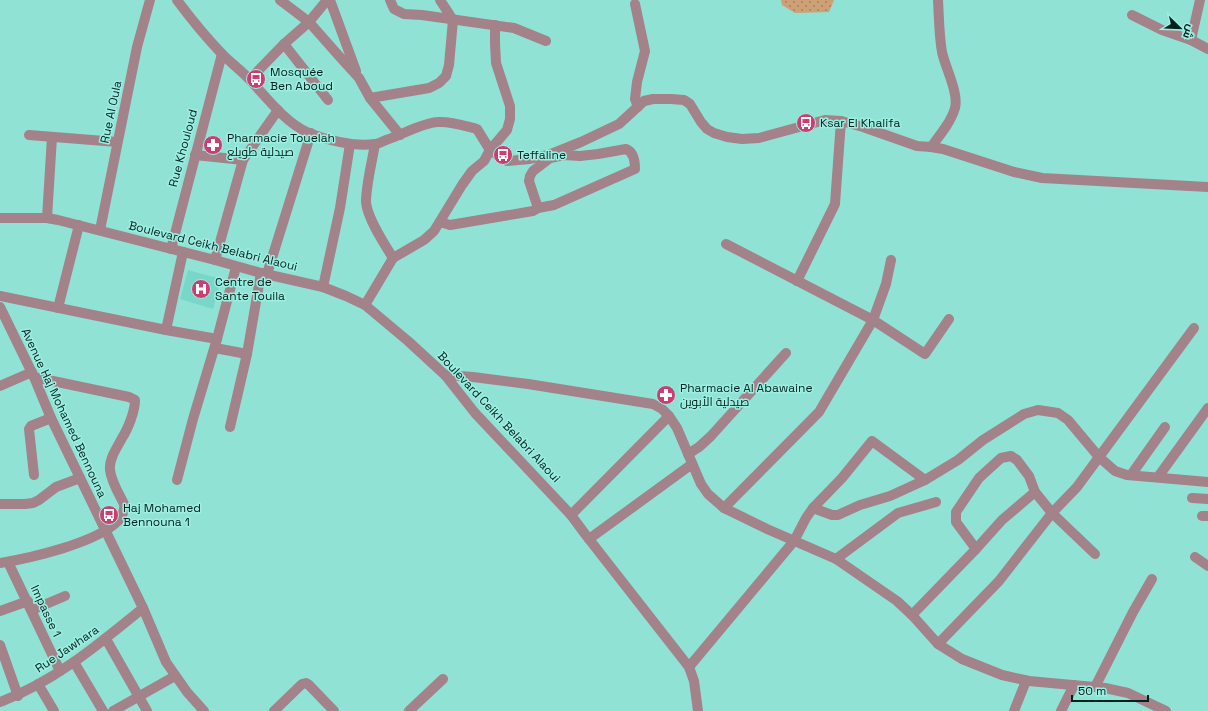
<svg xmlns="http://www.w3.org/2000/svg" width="1208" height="711" font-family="'Space Grotesk',Cairo,sans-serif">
<defs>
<pattern id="grass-dots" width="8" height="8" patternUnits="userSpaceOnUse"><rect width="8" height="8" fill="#cda076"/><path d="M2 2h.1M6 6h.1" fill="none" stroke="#a48260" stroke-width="1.8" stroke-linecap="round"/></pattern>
</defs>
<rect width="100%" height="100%" fill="#90e2d5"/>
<!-- built -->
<polygon fill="#79d7c9" points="188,270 221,279 213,309 180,299"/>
<!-- grass -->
<polygon fill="url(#grass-dots)" points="781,0 834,0 829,12 795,13 782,5"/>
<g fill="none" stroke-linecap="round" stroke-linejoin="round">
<!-- minor -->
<g stroke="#a38289" stroke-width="10">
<path d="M 177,0 C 191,19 206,37 222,54 C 231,63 242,71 251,81 C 266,97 286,123 307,132 C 325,140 355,147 375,144 C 379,144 383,141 386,140 C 402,135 421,123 438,122 C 450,121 465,126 477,129 L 490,150 L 507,161 L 530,159 L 551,154 L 581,142 L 619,124 L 644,101 L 653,99 L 671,99 L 684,100 L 690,104 L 701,122 L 707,129 L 714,133 L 727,137 L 742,139 L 759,138 L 825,120 L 841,121 L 863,127 L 917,146 L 931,147 L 943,149 L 1014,172 L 1042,178 L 1208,187"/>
<polyline points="280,0 309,22 339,56 359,78 370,98 400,135"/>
<polyline points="330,0 356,71"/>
<polyline points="390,0 394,9 404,14 422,15 514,28 546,41"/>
<polyline points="635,4 645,51 637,82 635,99 638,107"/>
<polyline points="1132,15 1162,30 1191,40 1208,49"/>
<polyline points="1191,40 1200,0"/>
<polyline points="284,44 328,100"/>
<polyline points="250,79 284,44 309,22 327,0"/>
<polyline points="370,98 429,88 439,83 446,76 449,65 453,20 440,0"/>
<polyline points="29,135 117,142"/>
<path d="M 375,144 C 372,162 366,185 366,202 C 367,218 385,245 393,258"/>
<path d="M 931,147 C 940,135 951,122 955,108 C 959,93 945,67 942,52 C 939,35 939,17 938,0"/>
<path d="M 626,149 C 634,152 635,161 635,169 L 554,205 L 538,208 L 529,181 L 530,176 L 533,171 L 550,158 L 564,155 L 580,156 L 598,154 Z"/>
<polyline points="195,155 243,160"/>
<polyline points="0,218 47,218 58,220 215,260 261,273 323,287 346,296 365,305 408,341 445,375 475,413 571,515 585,534 689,667 694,681 698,711"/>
<polyline points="47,218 52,137"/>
<polyline points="440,222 450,225 533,211 538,208"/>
<polyline points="100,230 137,47 150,0"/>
<polyline points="726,244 873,320 925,354 949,319"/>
<polyline points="171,249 222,54"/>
<polyline points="215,260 243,160 278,110"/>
<polyline points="267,274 311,133"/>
<polyline points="797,281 835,204 841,121"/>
<polyline points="323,287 340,208 350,144"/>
<polyline points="0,296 166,330 217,339"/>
<polyline points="365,305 393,258 424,240 434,231 462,185 472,171 484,161 490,150 507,130 510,119 510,106 496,63 495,43 495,25"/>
<polyline points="58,308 79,225"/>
<polyline points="166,330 183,252"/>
<polyline points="215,348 247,354"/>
<polyline points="445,375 473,377 528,384 653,404 662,409 669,416 677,428 701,484 708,494 724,508 767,529 836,559 897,601 912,615 938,644 962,659 1002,675 1029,681 1105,688 1128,693 1166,711"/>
<polyline points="0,386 32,372"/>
<polyline points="230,427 247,354 261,273"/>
<polyline points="688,454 699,447 711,436 786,353"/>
<polyline points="34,475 29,429 31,426 51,418"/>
<polyline points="1131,475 1165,427"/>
<polyline points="1158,477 1208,408"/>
<polyline points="177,480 193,419 217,339 236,267"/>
<polyline points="1192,498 1208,499"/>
<polyline points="0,504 25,504 33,503 39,500 56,487 80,478"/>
<polyline points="724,508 819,412 873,320 886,284 891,260"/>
<polyline points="813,508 842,478 872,441 925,480"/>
<polyline points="571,515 669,416"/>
<polyline points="1202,516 1208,516"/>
<polyline points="589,539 692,464"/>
<polyline points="976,549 956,522 956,512 979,478 1001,458 1011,456 1017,460 1029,476 1035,492 1052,513 1095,554"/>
<polyline points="1195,557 1208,566"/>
<polyline points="836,559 898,513 936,502"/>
<polyline points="8,562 60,671"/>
<path d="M 0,563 C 31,558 96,543 118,521 C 122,517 125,510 124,504 C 119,494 111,481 110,470 C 109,458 117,448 122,438 C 128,429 135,411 135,400 L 129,397 L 34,377"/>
<polyline points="32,610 65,596"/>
<polyline points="0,611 28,601"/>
<polyline points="912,615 976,549 1002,520 1035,492"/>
<polyline points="106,639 147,711"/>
<polyline points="938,644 999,581 1052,513 1077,487 1194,328"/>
<polyline points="0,645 18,696"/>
<polyline points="74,662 103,711"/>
<polyline points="689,667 794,541 806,518 813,508 832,515 838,515 860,505 890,496 925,480 958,460 983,440 1002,428 1024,414 1038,410 1058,413 1068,420 1099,457 1115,471 1127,475 1208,482"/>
<polyline points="38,684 54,711"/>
<polyline points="1095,687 1133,612 1152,579"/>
<path d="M 0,702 C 54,682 99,644 143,608"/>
<polyline points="113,711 175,676"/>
<polyline points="274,711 302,684 306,683 309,685 334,711"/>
<polyline points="409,711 443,679"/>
<polyline points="1014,711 1026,681"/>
<polyline points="1061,711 1074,685"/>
</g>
<!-- tertiary -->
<polyline stroke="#a38289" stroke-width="10" points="0,307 34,377 51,418 143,608 166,662 187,692 204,711"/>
</g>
<!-- icons -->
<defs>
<symbol id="bus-disc" viewBox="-11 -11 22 22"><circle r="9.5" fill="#cb3e6f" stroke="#9defe2"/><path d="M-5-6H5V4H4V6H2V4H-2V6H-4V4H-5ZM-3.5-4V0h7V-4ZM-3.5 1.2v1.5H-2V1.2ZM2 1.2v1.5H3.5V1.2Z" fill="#fff"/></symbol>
<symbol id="pharmacy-disc" viewBox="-11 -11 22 22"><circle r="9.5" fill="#cb3e6f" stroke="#9defe2"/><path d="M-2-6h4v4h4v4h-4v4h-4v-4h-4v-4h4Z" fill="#fff"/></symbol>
<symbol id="hospital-disc" viewBox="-11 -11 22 22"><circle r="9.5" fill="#cb3e6f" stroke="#9defe2"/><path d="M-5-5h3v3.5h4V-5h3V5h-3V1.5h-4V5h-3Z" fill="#fff"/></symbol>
</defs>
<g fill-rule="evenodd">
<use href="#bus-disc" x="245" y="68" width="22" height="22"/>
<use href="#bus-disc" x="795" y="112" width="22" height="22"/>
<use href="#pharmacy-disc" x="202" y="134" width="22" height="22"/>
<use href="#bus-disc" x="492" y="144" width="22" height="22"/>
<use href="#hospital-disc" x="190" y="278" width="22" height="22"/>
<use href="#pharmacy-disc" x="655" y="384" width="22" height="22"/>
<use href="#bus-disc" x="98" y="504" width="22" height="22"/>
</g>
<g text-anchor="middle" stroke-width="3" stroke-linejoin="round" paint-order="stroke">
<!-- poi labels -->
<g font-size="12" fill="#00221d" stroke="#9defe2" text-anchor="start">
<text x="270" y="76">Mosquée<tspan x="270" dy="14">Ben Aboud</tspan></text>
<text x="820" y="127">Ksar El Khalifa</text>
<text x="227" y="142">Pharmacie Touelah<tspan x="227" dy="14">صيدلية طويلع</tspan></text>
<text x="517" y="159">Teffaline</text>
<text x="215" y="286">Centre de<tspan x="215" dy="14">Sante Touila</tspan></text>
<text x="680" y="392">Pharmacie Al Abawaine<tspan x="680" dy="14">صيدلية الأبوين</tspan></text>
<text x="123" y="512">Haj Mohamed<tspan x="123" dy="14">Bennouna 1</tspan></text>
</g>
<!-- street labels -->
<g font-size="12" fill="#00221d" stroke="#9defe2">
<text transform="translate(111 112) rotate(-78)" y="4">Rue Al Oula</text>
<text transform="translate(183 148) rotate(-75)" y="4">Rue Khouloud</text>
<text transform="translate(213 246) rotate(14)" y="4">Boulevard Ceikh Belabri Alaoui</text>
<text transform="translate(64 413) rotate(65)" y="4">Avenue Haj Mohamed Bennouna</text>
<text transform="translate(499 417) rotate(47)" y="4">Boulevard Ceikh Belabri Alaoui</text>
<text transform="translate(46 611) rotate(65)" y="4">Impasse 1</text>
<text transform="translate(67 649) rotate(-34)" y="4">Rue Jawhara</text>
</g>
</g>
<!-- north arrow -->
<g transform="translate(1180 28) rotate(113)" stroke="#9defe2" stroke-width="3" paint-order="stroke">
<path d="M0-3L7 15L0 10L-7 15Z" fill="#00221d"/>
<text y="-6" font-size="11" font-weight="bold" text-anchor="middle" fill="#00221d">ش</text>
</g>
<!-- scale -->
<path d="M1072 695v6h76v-6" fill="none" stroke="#00221d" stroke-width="2"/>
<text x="1078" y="695" font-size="12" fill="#00221d" stroke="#9defe2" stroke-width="3" paint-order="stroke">50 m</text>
</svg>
